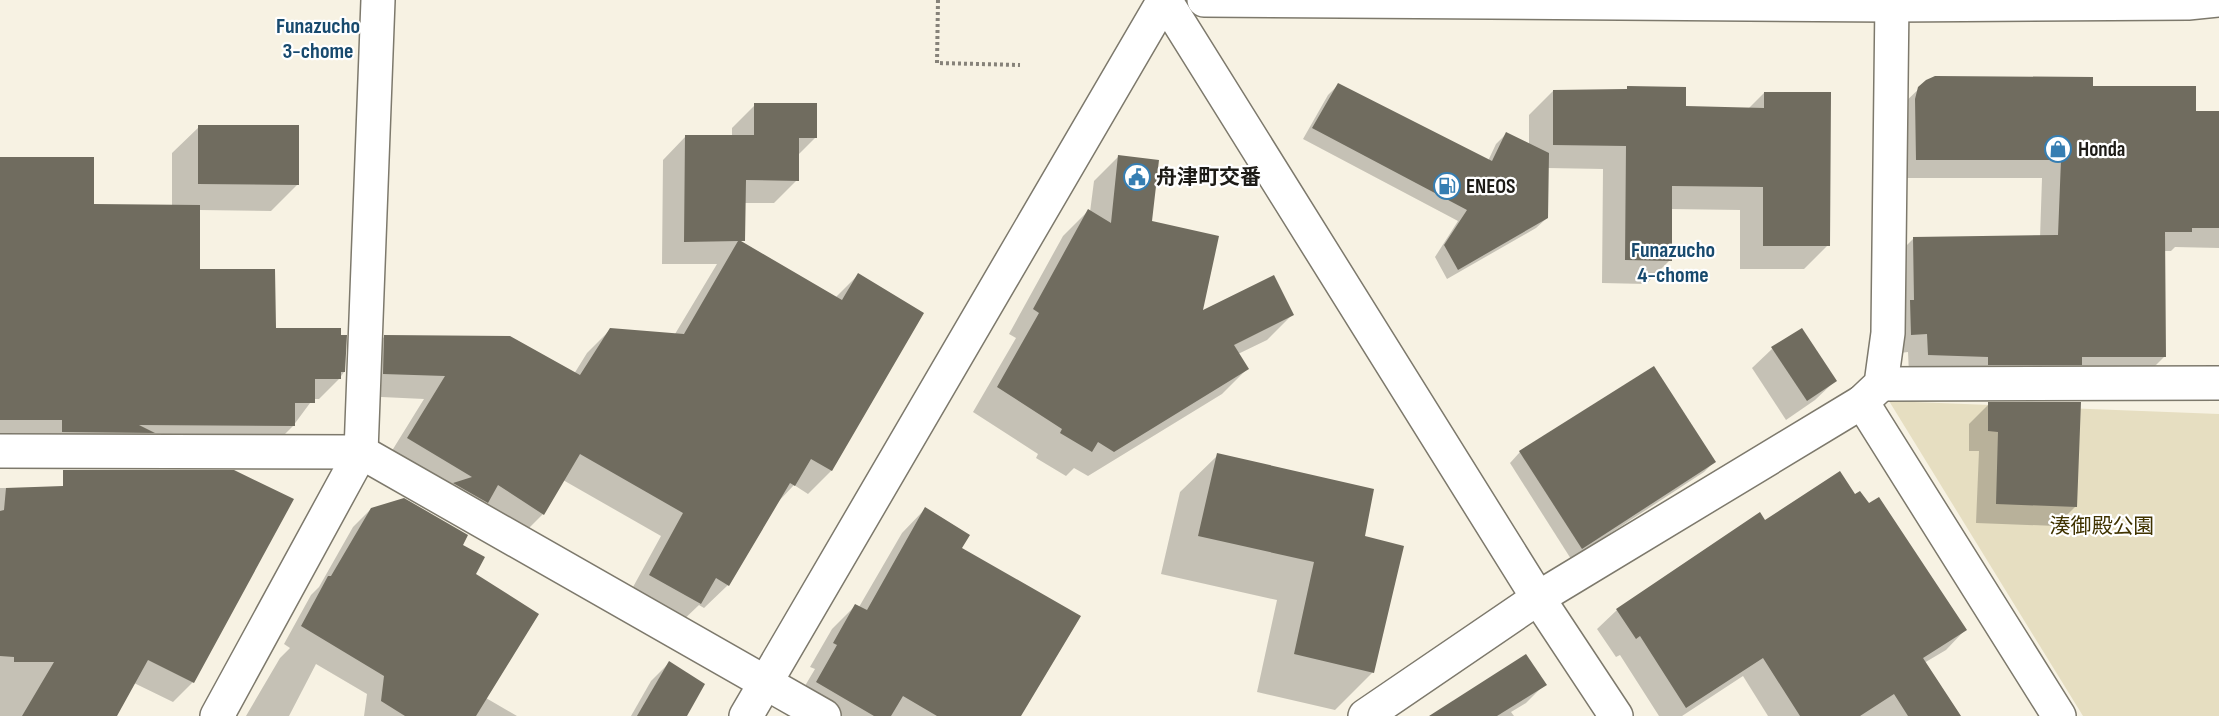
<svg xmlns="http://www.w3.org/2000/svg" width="2219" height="716" font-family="'Sofia Sans Condensed','Noto Sans JP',sans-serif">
<rect width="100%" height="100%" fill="#f7f2e3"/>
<!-- green -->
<polygon fill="#e6dec1" points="1889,401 2219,414 2219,716 2083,716"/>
<!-- shadow -->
<g fill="#0003">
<polygon points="1927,81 2092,87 2195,112 2219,112 2219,248 2175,247 2171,251 2164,251 2164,357 2145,376 1909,374 1908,352 1892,354 1894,258 1914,238 2040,238 2042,178 1897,178 1899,108"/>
<polygon points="1338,85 1488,161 1496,144 1506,134 1529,145 1529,115 1553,91 1685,107 1748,109 1764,93 1828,245 1804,269 1740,269 1740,210 1670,209 1670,260 1646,284 1602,283 1603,169 1547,168 1547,218 1536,228 1447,279 1435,257 1458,221 1303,139 1328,95"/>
<polygon points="755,105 816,137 797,156 797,180 774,203 744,203 741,243 835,298 858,275 922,314 831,471 808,494 794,485 777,503 728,585 704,608 699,605 677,626 627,598 661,536 563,480 543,514 520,537 385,462 424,399 360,396 362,360 385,336 574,374 587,353 611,329 675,334 717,264 662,264 663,160 686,136 732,136 732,128"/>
<polygon points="199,127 298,184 271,211 199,210 199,270 274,329 344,372 339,379 319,399 313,399 293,426 273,446 0,439 0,158 93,206 172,206 172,153"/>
<polygon points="1119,156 1151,223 1201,313 1292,315 1267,340 1238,354 1247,369 1222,394 1088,476 1074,468 1066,476 1036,458 1038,454 973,412 1016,338 1009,334 1063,236 1088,211 1090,212 1094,181"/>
<polygon points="1772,349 1835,381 1815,400 1786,420 1752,368"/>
<polygon points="1989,404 2076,506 2056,526 1976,523 1979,451 1969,451 1969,424"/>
<polygon points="1520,452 1714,462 1704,472 1571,559 1510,463"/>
<polygon points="1218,455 1363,537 1373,672 1335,710 1257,692 1277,600 1161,574 1180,492"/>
<polygon points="155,487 193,682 173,702 134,683 115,716 0,716 0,488"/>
<polygon points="1855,496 1965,630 1946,650 1924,663 1960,716 1768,716 1743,676 1682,716 1659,716 1620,655 1616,657 1597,629 1617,610 1765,522"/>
<polygon points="371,509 460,545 474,574 486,698 517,716 364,716 367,694 316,664 289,716 246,716 280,658 290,648 284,644 311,595 319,587 353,527"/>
<polygon points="925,509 1019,716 809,716 793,706 815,669 810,667 832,629 856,605 859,607 902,533"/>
<polygon points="669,663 686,716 631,716 651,681"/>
<polygon points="1545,684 1526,703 1511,712 1514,716 1432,716"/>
</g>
<!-- building -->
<g fill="#706c5f">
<polygon points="1935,76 2093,77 2093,86 2196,86 2196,111 2219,111 2219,228 2192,228 2192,232 2165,232 2166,357 2082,357 2082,365 1988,365 1988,357 1928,355 1927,334 1911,335 1910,300 1914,300 1913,237 2058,235 2061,160 1916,160 1915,99 1918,87 1926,80"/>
<polygon points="1338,83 1492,161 1506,132 1549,153 1548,218 1458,270 1444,245 1467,210 1312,128"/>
<polygon points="1627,86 1686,87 1686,106 1764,108 1764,92 1831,92 1830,246 1763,246 1763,187 1672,186 1672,261 1625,260 1626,146 1553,145 1553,90 1627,89"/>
<polygon points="754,103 817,103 817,138 799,138 799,181 746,180 745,241 741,241 842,300 858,273 924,313 832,471 811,459 795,486 790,483 729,586 716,578 701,604 649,575 683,513 580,454 544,515 498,485 488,503 453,483 472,477 407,438 445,376 383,374 384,335 510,336 580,375 610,328 684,334 738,241 684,242 685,135 754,135"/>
<polygon points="198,125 299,125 299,185 198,184"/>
<polygon points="1118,155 1159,160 1152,221 1219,236 1203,310 1274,275 1294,315 1234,345 1249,369 1114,452 1098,442 1092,452 1060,433 1062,429 997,387 1039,313 1033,309 1088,209 1111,223"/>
<polygon points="0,157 94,157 94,204 200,205 200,269 275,269 276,328 341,328 341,335 347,335 345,372 341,372 341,379 315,379 315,403 295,403 295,426 139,425 155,433 62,432 62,420 0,420"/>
<polygon points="1802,328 1837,381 1807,401 1771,347"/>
<polygon points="1654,366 1716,462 1582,549 1519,451"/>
<polygon points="1988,402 2081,402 2077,507 1996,504 1998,432 1988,431"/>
<polygon points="1217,453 1374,489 1365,536 1404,546 1374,673 1294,654 1314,562 1198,536"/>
<polygon points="63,470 234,470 294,499 194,683 148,660 117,716 22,716 54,662 14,662 14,657 0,656 0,511 4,510 6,488 63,486"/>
<polygon points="1840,471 1855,494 1860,491 1869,503 1879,497 1967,630 1923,658 1961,716 1908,716 1894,694 1860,716 1800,716 1763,658 1686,708 1640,636 1636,639 1616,609 1760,512 1765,520"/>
<polygon points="404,498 468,535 463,545 485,557 476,574 539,614 476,716 405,716 381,701 384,676 301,626 328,576 331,576 371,508"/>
<polygon points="925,507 970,535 962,548 1081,616 1021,716 937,716 903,696 891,716 874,716 816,682 837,645 833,643 855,604 867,610"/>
<polygon points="1526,654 1547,685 1497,716 1429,716"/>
<polygon points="669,661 705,684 687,716 637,716"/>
</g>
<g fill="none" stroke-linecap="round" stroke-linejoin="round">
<defs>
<g id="street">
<polyline points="1881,384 2219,383"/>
<polyline points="1862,402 1881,384 1888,333 1892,0"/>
<polyline points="0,451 361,452 824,716"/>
<polyline points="217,716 361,452 378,0"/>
<polyline points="746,716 1164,0"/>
<polyline points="1365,716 1538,598 1862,402 2059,716"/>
</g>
<polyline id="secondary" points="1165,0 1538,598 1616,716"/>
<polyline id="primary" points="1204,0 1892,5 2188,3 2219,0"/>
</defs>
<!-- street casing -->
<use href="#street" stroke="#7d796c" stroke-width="36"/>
<!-- secondary casing -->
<use href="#secondary" stroke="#7d796c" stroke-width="36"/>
<!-- primary casing -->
<use href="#primary" stroke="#7d796c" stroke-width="36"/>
<!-- path -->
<polyline stroke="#868279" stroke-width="4" stroke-dasharray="3 3" stroke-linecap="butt" points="938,0 937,63 1020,65"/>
<!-- street -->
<use href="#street" stroke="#fff" stroke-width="33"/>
<!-- secondary -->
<use href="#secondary" stroke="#fff" stroke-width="33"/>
<!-- primary -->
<use href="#primary" stroke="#fff" stroke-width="33"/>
</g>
<!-- icons -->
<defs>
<symbol id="shop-ring" viewBox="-11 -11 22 22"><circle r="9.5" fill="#fff" stroke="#367eb2" stroke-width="1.5"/><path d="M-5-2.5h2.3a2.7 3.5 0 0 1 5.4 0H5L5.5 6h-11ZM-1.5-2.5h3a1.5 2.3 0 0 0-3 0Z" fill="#367eb2"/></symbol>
<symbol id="civic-ring" viewBox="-11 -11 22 22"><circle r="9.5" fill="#fff" stroke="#367eb2" stroke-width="1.5"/><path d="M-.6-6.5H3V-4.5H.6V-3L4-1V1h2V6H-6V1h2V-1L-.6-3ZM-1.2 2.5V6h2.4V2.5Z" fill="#367eb2"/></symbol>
<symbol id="fuel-ring" viewBox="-11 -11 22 22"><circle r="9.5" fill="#fff" stroke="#367eb2" stroke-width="1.5"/><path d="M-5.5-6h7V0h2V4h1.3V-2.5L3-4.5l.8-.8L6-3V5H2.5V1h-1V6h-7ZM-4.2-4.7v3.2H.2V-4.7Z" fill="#367eb2"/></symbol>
</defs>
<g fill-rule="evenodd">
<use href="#shop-ring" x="2043" y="134" width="30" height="30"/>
<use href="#civic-ring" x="1122" y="162" width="30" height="30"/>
<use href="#fuel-ring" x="1432" y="171" width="30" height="30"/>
</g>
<g text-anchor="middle" stroke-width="4.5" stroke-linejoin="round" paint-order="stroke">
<!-- poi labels -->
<g font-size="21" font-weight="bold" fill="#1d1b16" stroke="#fff" text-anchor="start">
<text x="2078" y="156">Honda</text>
<text x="1156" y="184">舟津町交番</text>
<text x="1466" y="193">ENEOS</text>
</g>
<!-- park labels -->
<g font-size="21" fill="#403300" stroke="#fff">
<text x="2102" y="533">湊御殿公園</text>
</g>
<!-- neighbourhood labels -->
<g font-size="22" font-weight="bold" fill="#184a6e" stroke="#fff">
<text x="318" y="33">Funazucho<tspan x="318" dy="25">3-chome</tspan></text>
<text x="1673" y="257">Funazucho<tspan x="1673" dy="25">4-chome</tspan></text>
</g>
</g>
</svg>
